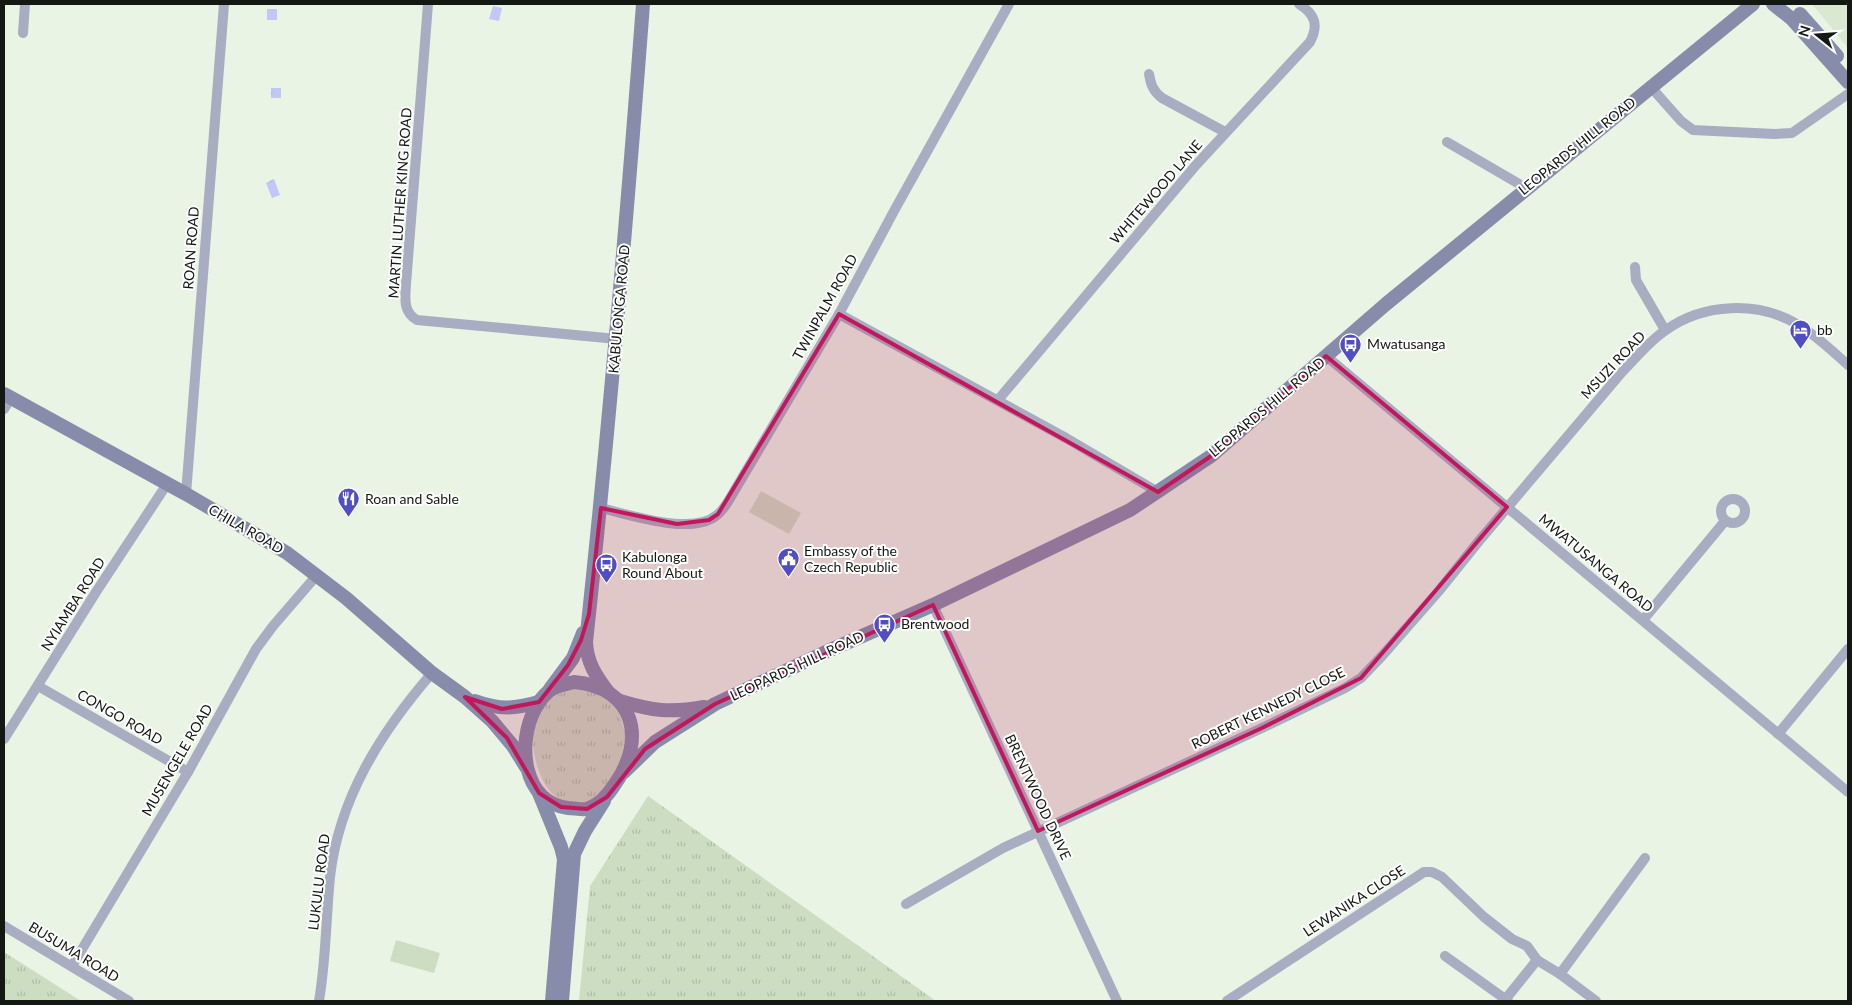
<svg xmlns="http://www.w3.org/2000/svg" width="1852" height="1005" font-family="Lato,sans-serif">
<defs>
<pattern id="grass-tufts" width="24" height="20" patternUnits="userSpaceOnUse" patternTransform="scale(1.25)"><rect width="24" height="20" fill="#ccddc2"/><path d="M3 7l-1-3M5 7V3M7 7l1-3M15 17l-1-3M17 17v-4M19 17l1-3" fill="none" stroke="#aebda6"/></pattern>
<pattern id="water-ripples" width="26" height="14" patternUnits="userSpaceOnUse" patternTransform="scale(1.25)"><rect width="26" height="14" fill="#c1c8f7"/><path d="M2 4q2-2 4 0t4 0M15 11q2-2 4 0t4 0" fill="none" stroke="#a5abd3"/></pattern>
</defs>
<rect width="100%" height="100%" fill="#e9f4e4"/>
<!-- built -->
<polygon fill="#dae8d2" points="1812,4 1848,4 1848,48"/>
<!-- grass -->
<g fill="url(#grass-tufts)">
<path d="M 576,687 L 591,689 L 612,702 L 619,713 L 626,735 L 619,767 L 609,786 L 586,805 C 577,803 563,802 556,797 C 537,783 526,737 537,715 C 545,698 560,693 576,687 Z"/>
<polygon points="648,796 936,1001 579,1001 590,886"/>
<polygon points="4,952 81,1001 4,1001"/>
</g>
<!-- pitch -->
<g fill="#ccddc2">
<polygon points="761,491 801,513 789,534 749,512"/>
<polygon points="396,940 440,953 434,973 390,961"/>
</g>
<!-- water -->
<g fill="url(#water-ripples)">
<polygon points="493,6 502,8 499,21 489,19"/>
<rect x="267" y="9" width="10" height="11"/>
<rect x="271" y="88" width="10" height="10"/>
<polygon points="274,179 280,195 272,198 266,183"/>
</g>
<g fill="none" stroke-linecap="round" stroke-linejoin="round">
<!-- street -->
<g stroke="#a9adc1" stroke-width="10">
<path d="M 428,4 L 406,284 C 405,299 403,312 417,320 L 617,339"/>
<polyline points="23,33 25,4"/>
<path d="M 1149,74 C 1151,85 1153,91 1162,98 L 1225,132"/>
<polyline points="1650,86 1681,121 1693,130 1775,134 1792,133 1848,94"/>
<polyline points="1447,142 1526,188"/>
<polyline points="1635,267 1636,280 1665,330"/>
<polyline points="839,314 1066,438 1158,492"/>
<polyline points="1326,356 1848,792"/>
<path d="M 998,400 L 1196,165 L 1310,42 C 1319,25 1315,14 1299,4"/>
<polyline points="4,409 11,398"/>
<polyline points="186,494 224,4"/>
<circle cx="1733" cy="511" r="12"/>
<path d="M 601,508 C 630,515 693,536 717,515 C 722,511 726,505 729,500 L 839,314 L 894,211 L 1009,4"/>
<polyline points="933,605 1117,1001"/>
<polyline points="1643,620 1725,521"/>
<polyline points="38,686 188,772"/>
<polyline points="1778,734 1848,649"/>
<polyline points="4,739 96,592 167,484"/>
<path d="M 906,904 L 1003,848 L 1262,728 L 1345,688 L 1361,678 L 1382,656 L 1438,592 L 1479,541 L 1622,372 C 1636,358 1649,341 1666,330 C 1704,303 1757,301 1797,324 C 1816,335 1832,351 1848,365"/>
<polyline points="4,926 129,1001"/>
<polyline points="1445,956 1508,1001"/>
<polyline points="72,966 188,772 256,649 273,626 317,575"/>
<polyline points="1560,974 1645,858"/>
<path d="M 319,1001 C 326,960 326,918 330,877 C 339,798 381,732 432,673"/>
<polyline points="1227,1001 1424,872 1432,872 1442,877 1484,917 1512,939 1527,946 1537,960 1560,974 1596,1001"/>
<polyline points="1504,1001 1537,960"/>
</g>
<!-- secondary -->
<g stroke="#878caa" stroke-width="14">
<polyline points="1773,4 1792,19 1848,82"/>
<polyline points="1800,14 1837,56"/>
<polyline points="4,394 186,494 287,553 346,598 432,673 465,697 492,721 513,746 526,767"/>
<path d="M 574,682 C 634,687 647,739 615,784 C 608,795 600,805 587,809 C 581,810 574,808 568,808 C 522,802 517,742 535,709 C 538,703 543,696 549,691 C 556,686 565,684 574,682 Z"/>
<polyline points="550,689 573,658 583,633"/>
<path d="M 608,692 C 596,676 587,663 586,642 C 609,429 627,217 643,4"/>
<path d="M 475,701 C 500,710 514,709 539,702"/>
<path d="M 620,701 C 653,711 670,713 704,707"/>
<polyline points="624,772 655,742 715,704 828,651 933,605 1130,510 1211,456 1386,304 1753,4"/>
<polyline points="539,793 561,847 564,859 552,1001"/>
<polyline points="562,1001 574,854 585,831 604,801"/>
</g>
</g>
<!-- marked area -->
<path fill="#c2185b" fill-opacity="0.2" stroke="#c2185b" stroke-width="4" stroke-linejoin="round" d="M 839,314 L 1158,492 L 1211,456 L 1326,356 L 1507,507 L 1361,678 L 1262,728 L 1038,831 L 933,605 L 715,704 L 645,749 L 607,797 L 587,809 L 561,807 L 539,793 L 507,738 L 465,697 L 502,709 L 539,702 L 568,665 L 581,640 L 589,614 L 601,508 L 677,524 L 709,520 L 718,514 Z"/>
<!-- icons -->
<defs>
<symbol id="hotel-pin" viewBox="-11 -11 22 30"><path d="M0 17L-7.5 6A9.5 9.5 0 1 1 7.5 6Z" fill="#514ec5" stroke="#fff"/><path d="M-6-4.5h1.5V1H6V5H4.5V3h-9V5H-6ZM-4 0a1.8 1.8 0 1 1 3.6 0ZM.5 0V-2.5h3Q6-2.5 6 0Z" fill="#fff"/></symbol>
<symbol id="bus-pin" viewBox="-11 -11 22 30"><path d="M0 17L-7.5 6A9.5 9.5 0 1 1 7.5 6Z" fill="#514ec5" stroke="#fff"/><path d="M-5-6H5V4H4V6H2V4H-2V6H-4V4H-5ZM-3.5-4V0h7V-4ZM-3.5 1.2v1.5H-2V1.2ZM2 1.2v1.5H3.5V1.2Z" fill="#fff"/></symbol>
<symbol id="restaurant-pin" viewBox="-11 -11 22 30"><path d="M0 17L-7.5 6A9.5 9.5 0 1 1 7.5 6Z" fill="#514ec5" stroke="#fff"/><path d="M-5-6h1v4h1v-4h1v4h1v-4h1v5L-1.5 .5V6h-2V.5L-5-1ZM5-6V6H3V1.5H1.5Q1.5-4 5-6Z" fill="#fff"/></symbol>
<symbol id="civic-pin" viewBox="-11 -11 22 30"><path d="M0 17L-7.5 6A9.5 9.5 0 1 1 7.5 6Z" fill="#514ec5" stroke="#fff"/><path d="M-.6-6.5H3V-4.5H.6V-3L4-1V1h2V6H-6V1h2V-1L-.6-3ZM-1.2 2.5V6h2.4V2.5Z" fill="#fff"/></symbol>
</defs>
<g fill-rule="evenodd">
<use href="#hotel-pin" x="1788" y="318" width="25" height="34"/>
<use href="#bus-pin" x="1338" y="332" width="25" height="34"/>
<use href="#restaurant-pin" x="336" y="486" width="25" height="34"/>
<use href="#civic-pin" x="776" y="546" width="25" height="34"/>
<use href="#bus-pin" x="594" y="552" width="25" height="34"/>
<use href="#bus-pin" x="872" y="612" width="25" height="34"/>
</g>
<g text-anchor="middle" stroke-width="4" stroke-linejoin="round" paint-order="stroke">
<!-- street labels -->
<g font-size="14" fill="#141812" stroke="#fff">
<text transform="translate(1577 146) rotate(-39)" y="5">LEOPARDS HILL ROAD</text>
<text transform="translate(1156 192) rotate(-49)" y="5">WHITEWOOD LANE</text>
<text transform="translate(400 203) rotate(-86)" y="5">MARTIN LUTHER KING ROAD</text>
<text transform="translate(191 248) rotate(-86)" y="5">ROAN ROAD</text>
<text transform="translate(825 307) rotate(-61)" y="5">TWINPALM ROAD</text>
<text transform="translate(619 309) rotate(-85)" y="5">KABULONGA ROAD</text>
<text transform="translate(1613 365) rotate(-47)" y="5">MSUZI ROAD</text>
<text transform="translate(1267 407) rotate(-40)" y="5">LEOPARDS HILL ROAD</text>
<text transform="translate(246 529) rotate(30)" y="5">CHILA ROAD</text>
<text transform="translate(1596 563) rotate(40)" y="5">MWATUSANGA ROAD</text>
<text transform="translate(73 604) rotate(-58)" y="5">NYIAMBA ROAD</text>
<text transform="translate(797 666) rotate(-25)" y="5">LEOPARDS HILL ROAD</text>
<text transform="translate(1268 708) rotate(-26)" y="5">ROBERT KENNEDY CLOSE</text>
<text transform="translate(120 717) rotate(30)" y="5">CONGO ROAD</text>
<text transform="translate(177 760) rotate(-60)" y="5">MUSENGELE ROAD</text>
<text transform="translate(1038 797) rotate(65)" y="5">BRENTWOOD DRIVE</text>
<text transform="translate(319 882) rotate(-83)" y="5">LUKULU ROAD</text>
<text transform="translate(1354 901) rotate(-33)" y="5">LEWANIKA CLOSE</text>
<text transform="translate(74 952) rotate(31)" y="5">BUSUMA ROAD</text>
</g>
<!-- poi labels -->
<g font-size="14" fill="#141812" stroke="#fff" text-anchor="start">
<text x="1817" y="335">bb</text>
<text x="1367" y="349">Mwatusanga</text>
<text x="365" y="504">Roan and Sable</text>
<text x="804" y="556">Embassy of the<tspan x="804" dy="16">Czech Republic</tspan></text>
<text x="622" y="562">Kabulonga<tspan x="622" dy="16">Round About</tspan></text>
<text x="901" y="629">Brentwood</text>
</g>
</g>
<!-- border -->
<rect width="1852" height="1005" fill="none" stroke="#141812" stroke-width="10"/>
<!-- north arrow -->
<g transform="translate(1817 35) rotate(287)" stroke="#ffffff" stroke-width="4" paint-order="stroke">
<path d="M0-4L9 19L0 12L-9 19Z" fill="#141812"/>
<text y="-8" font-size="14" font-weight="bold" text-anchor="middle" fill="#141812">N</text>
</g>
</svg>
